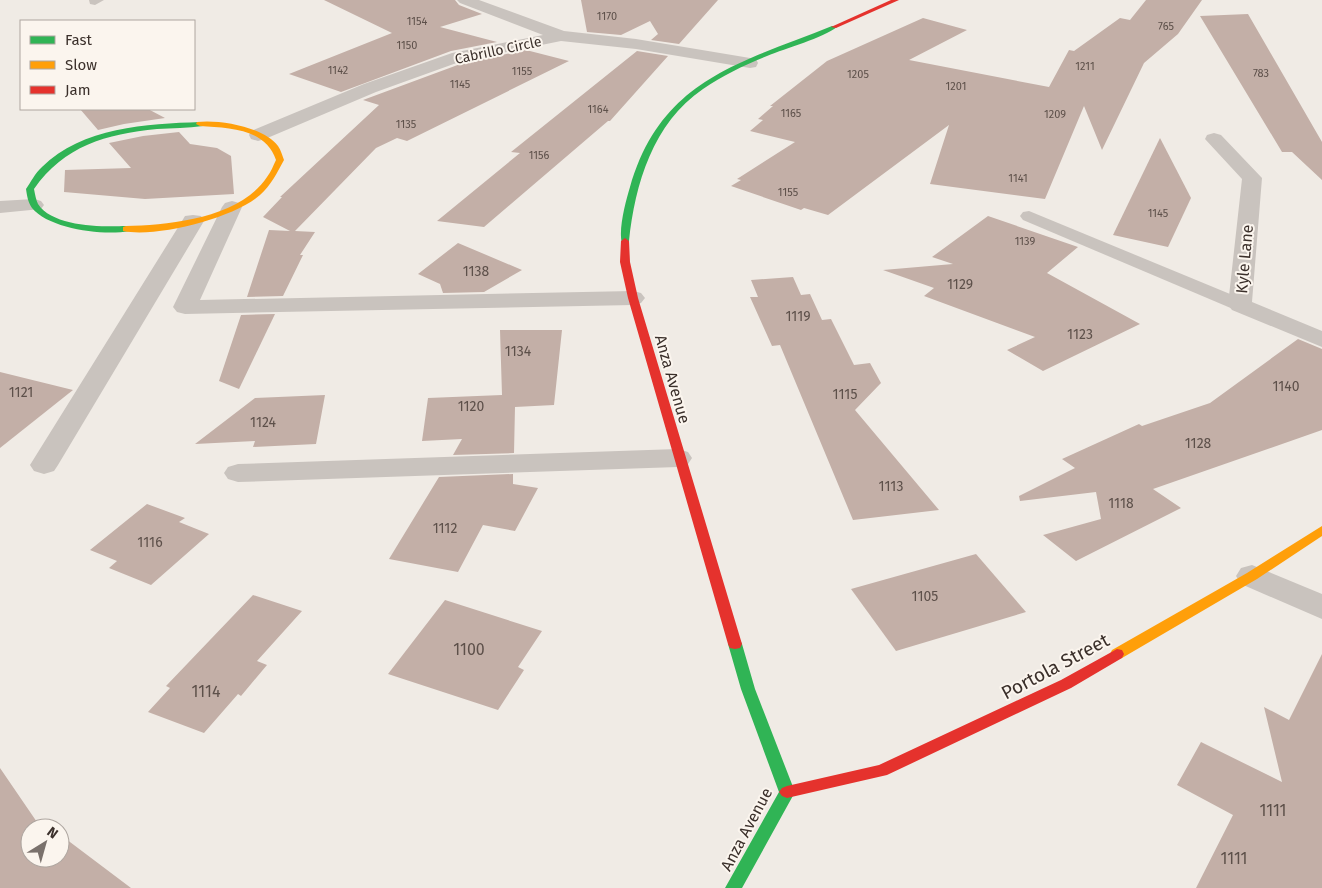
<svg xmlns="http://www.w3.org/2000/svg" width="1322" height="888" font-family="'Fira Sans',sans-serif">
<rect width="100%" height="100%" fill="#f0ebe5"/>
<!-- building -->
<g fill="#c3afa7">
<polygon points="324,0 455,0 459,5 482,14 440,27 497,42 451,51 341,92 289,74 392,33"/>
<polygon points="581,0 718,0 679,44 651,40 658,34 650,21 621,35 587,32"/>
<polygon points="1146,0 1202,0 1178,34 1144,63 1102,150 1084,106 1045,199 930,184 949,125 828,215 804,208 801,210 731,186 741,180 737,179 795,142 750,131 763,120 758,119 773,106 770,106 827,61 923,18 967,30 909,60 1049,87 1069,50 1074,51 1120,18 1130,20"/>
<polygon points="1248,14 1322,142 1322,180 1292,152 1282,152 1200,16"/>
<polygon points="526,50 569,61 407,141 397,138 376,148 295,231 315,232 300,255 303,255 283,296 247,297 269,230 290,231 263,217 282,197 280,197 379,105 363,100 463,63"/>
<polygon points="637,51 668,56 610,121 608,121 484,227 437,221 520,153 511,152"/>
<polygon points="80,109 148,109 165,118 124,124 98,130"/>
<polygon points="179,132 190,144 217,148 231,156 234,194 145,199 64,192 65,170 131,168 109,143 143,136"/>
<polygon points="1160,138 1191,198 1168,247 1113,235"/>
<polygon points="988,216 1078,247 1047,273 1140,324 1043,371 1007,350 1035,337 924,296 934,288 883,270 953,264 932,257"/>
<polygon points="458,243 522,270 484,292 443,293 440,284 418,274"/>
<polygon points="793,277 801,295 810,294 822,320 831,319 854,365 870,363 881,383 855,410 939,510 853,520 780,345 772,346 750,297 758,297 751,280"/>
<polygon points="275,314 239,389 219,381 241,315"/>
<polygon points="500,330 562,330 554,405 515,407 514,453 453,455 462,439 422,441 428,398 502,395"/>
<polygon points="1298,339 1322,349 1322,430 1153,489 1181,508 1076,561 1043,535 1101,519 1096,492 1020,501 1019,496 1075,468 1062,459 1139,424 1142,426 1210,403"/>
<polygon points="0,372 73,390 0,448"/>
<polygon points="325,395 316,444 253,447 255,441 195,444 255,398"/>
<polygon points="513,474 513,484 538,488 515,531 483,525 458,572 389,559 439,477"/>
<polygon points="147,504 185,518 179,522 209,534 151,585 109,568 117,561 90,550"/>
<polygon points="976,554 1026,612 896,651 851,589"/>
<polygon points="253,595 302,611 257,661 267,665 241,696 238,694 204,733 148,712 170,688 166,686"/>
<polygon points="445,600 542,631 518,667 524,670 498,710 388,674"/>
<polygon points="1322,654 1322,888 1196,888 1233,815 1177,785 1201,742 1282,782 1264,707 1289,720"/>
<polygon points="0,768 41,828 30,828 30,858 60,858 60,838 62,836 131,888 0,888"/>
</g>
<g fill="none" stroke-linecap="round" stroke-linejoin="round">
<!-- lane -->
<g fill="#c9c3be" fill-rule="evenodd">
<polygon points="89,0 104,0 95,5 90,4"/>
<polygon points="1029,211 1247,301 1250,305 1247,309 1240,311 1233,309 1023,220 1020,216 1023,212"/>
</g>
<!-- street -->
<g fill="#c9c3be" fill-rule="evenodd">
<polygon points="457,0 479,0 564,31 636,39 756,59 758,63 756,67 750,68 636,49 561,41 462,61 376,92 265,139 258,141 251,139 249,135 251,131 364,84 452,53 543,35 460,3"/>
<polygon points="1214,133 1221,135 1262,178 1252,302 1322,331 1322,347 1232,310 1228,305 1242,179 1205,139 1207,135"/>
<polygon points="34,199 41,201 44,205 41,209 0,213 0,201"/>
<polygon points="232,201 239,203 242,207 200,300 633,291 641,293 645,298 641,303 633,305 185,314 177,312 173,307 222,207 225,203"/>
<polygon points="193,215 201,216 204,221 58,465 54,471 44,474 34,471 30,465 182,221 185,216"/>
<polygon points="678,449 688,452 692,458 688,464 678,467 238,482 228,479 224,473 228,467 238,464"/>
<polygon points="1252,565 1322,594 1322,619 1241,584 1236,576 1241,568"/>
</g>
<!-- fast -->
<g fill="#30b455" fill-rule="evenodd">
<path d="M 832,26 L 837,27 C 823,38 786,48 767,56 C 745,65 723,75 703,89 C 653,123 635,184 629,241 L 628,243 L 622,243 C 618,230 626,200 630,187 C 661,79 740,63 832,26 Z"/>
<path d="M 200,122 L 204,124 L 203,126 C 188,128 172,128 157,129 C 106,134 64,146 34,189 C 35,194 36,200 38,204 C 53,227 102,227 126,226 L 130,229 L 129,231 C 104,236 49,229 32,208 C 28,202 27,196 26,189 C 31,182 35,173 42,167 C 82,127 147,124 200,122 Z"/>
<polygon points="735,639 740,640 742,644 755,689 795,792 742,888 725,888 779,792 741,689 728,644 730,640"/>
</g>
<!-- slow -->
<g fill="#ff9f0a" fill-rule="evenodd">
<path d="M 197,122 C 219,119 264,127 278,146 C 281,150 282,155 284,160 C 277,173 271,185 260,195 C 234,218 157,238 123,231 L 123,227 L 126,226 C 170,225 240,218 267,177 C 271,172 273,166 276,160 C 265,128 229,128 200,126 L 196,124 Z"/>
<polygon points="1322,526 1322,536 1257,579 1122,658 1117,659 1112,658 1110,654 1112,650 1247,573"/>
</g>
<!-- jam -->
<g fill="#e5322d" fill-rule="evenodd">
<polygon points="891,0 899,0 836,28 831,27"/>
<polygon points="625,238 629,241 630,262 638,298 742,644 740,648 735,649 730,648 728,644 628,298 620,262 621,241"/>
<polygon points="1117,649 1122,650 1124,654 1122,658 1071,688 887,775 787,798 782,796 779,792 782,788 787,786 879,765 1061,680"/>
</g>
</g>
<g text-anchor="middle" stroke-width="4" stroke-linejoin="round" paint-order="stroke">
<!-- far-number labels -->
<g font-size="11" fill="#5d504a">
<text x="607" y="20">1170</text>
<text x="417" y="25">1154</text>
<text x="1166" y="30">765</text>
<text x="407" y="49">1150</text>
<text x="1085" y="70">1211</text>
<text x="338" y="74">1142</text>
<text x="522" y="75">1155</text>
<text x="1261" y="77">783</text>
<text x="858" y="78">1205</text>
<text x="460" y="88">1145</text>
<text x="956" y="90">1201</text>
<text x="598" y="113">1164</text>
<text x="791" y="117">1165</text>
<text x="1055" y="118">1209</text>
<text x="406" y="128">1135</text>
<text x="539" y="159">1156</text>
<text x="1018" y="182">1141</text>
<text x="788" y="196">1155</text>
<text x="1158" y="217">1145</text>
<text x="1025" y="245">1139</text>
</g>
<!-- far-street labels -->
<g font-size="14" fill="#3b302b" stroke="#fbf5ee">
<text transform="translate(498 50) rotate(-12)" y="5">Cabrillo Circle</text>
</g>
<!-- number labels -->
<g font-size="14" fill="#5d504a">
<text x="476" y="276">1138</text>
<text x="960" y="289">1129</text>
<text x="798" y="321">1119</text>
<text x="1080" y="339">1123</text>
<text x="518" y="356">1134</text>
<text x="1286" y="391">1140</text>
<text x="21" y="397">1121</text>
<text x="845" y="399">1115</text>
<text x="471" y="411">1120</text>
<text x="263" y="427">1124</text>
<text x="1198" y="448">1128</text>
<text x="891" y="491">1113</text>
<text x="1121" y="508">1118</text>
<text x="445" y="533">1112</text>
<text x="150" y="547">1116</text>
<text x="925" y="601">1105</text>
</g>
<!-- street labels -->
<g font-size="16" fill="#3b302b" stroke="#fbf5ee">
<text transform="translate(1244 259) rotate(-85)" y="6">Kyle Lane</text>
<text transform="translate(673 379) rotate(74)" y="6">Anza Avenue</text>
<text transform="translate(746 829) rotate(-62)" y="6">Anza Avenue</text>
</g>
<!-- near-number labels -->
<g font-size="16" fill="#5d504a">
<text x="469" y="655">1100</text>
<text x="206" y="697">1114</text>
<text x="1273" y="816">1111</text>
<text x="1234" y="864">1111</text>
</g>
<!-- near-street labels -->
<g font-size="19" fill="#3b302b" stroke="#fbf5ee">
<text transform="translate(1055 666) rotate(-28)" y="7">Portola Street</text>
</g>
</g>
<!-- legend -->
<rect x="20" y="20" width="175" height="90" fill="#fbf5ee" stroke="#aea6a0"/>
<rect x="30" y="36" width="25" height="8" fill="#30b455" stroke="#aea6a0"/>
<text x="65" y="45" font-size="15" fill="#3b302b">Fast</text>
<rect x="30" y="61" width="25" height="8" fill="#ff9f0a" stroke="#aea6a0"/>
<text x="65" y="70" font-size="15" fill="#3b302b">Slow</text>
<rect x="30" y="86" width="25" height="8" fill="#e5322d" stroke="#aea6a0"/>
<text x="65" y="95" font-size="15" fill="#3b302b">Jam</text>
<!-- north arrow -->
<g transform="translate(45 843) rotate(37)"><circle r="24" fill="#fbf5ee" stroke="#aea6a0"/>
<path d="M0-4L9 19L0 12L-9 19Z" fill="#7a716c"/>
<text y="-8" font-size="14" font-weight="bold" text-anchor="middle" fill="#3b302b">N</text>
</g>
</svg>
